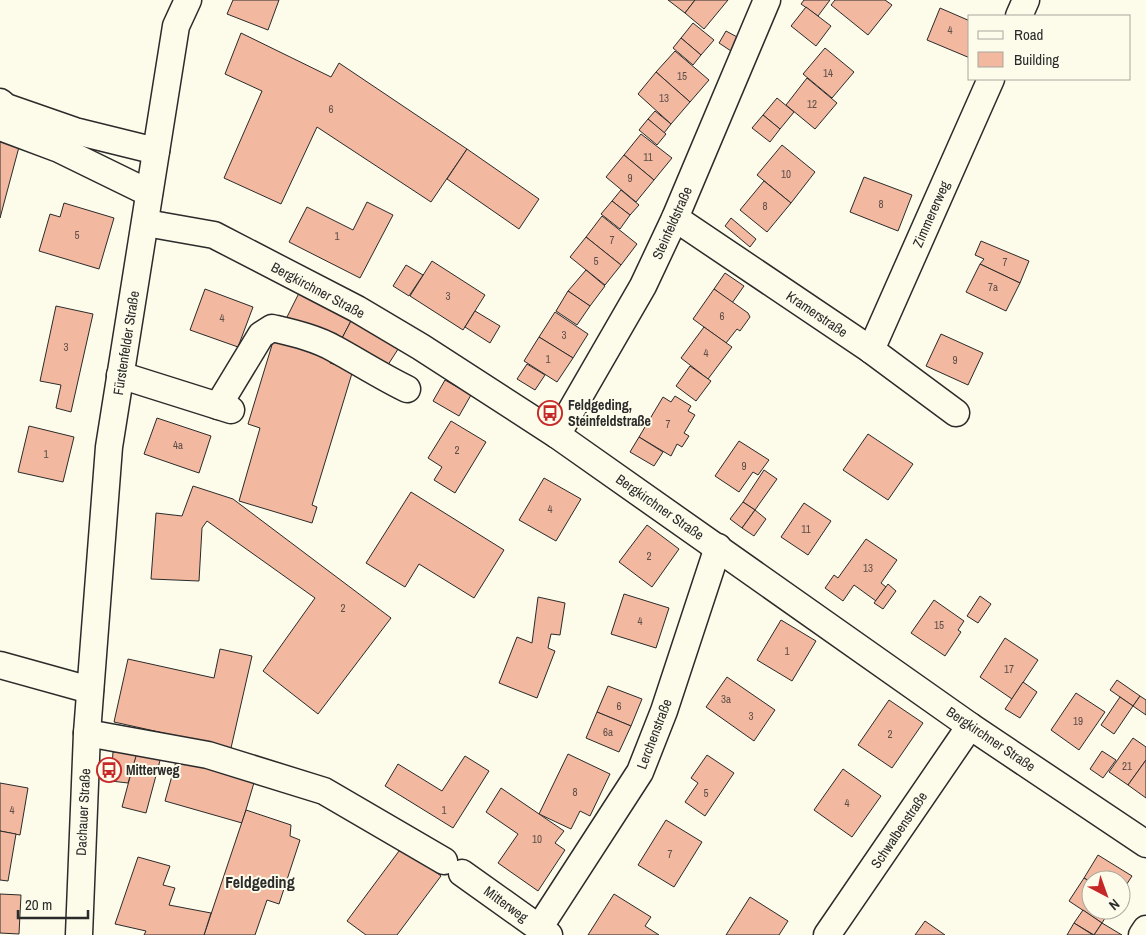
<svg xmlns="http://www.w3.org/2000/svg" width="1146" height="935" font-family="'Archivo Narrow',sans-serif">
<rect width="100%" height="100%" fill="#fdfbea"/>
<!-- building -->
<g fill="#f2b8a0" stroke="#2b2b2b">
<polygon points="233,0 279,0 268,30 227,14"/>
<polygon points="668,0 695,0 685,13"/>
<polygon points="695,0 728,0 704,29 685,13"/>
<polygon points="804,0 830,0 818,16 801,4"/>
<polygon points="835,0 885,0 892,5 868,35 831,5"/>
<polygon points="806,7 831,26 816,46 791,26"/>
<polygon points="940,8 970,21 970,58 927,40"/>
<polygon points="693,23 714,40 701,55 681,38"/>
<polygon points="726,31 739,38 731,51 719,43"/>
<polygon points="241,33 331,77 339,63 467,149 431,202 317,127 281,204 224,178 262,91 225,74"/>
<polygon points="681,38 701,55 693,65 673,48"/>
<polygon points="825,48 854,72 832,98 803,74"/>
<polygon points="675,51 709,80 690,102 656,72"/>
<polygon points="656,72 690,102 671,124 638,94"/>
<polygon points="807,78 837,103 815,129 786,105"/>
<polygon points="777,98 794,112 780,129 763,115"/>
<polygon points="655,111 671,124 664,133 648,119"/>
<polygon points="763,115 780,129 770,142 752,128"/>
<polygon points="648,119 666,134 657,145 639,130"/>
<polygon points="641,134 672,158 654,180 624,155"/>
<polygon points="0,141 19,147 0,218"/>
<polygon points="782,145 815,172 791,203 757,175"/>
<polygon points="467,149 539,199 519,229 447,179"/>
<polygon points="624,155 654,180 636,202 606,177"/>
<polygon points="864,177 912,195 898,231 850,212"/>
<polygon points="764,181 791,203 767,232 740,210"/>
<polygon points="621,190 639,205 630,215 612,201"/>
<polygon points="612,201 630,215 620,229 601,214"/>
<polygon points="367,202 393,215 360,278 289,242 307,207 353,230"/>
<polygon points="64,203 114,218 99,269 39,251 50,214 60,217"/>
<polygon points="602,216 637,244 621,265 586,237"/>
<polygon points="731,218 756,239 750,247 725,226"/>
<polygon points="586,237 621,265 605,285 570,257"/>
<polygon points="981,241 1029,261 1020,283 980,264 984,259 975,255"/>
<polygon points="432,261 485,295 463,330 410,296"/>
<polygon points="980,264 1020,283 1006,311 966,292"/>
<polygon points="406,265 423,275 409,296 393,286"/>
<polygon points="586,270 605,286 590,306 568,291"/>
<polygon points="725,273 744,286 732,303 714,289"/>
<polygon points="205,289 253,307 238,347 190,330"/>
<polygon points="714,289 748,313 750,317 740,331 737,329 726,343 693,319"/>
<polygon points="300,291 352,319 339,344 287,317"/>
<polygon points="568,291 590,306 577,325 556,311"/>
<polygon points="56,306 93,314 71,412 56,408 61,385 40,381"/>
<polygon points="475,311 500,326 490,343 465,327"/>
<polygon points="555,312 588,334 573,358 539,337"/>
<polygon points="352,319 400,346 386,368 340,342"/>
<polygon points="704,327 732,347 708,379 681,358"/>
<polygon points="941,334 983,353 968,385 926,366"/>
<polygon points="275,335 333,352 330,363 353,370 312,505 317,507 312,523 239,501 260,428 248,424"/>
<polygon points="539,337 573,358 557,382 524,361"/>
<polygon points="527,364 545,375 535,390 517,379"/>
<polygon points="690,366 711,381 696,401 676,386"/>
<polygon points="445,380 471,395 459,416 433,401"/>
<polygon points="675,396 691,406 688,411 695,415 684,433 689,436 682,447 677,444 671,456 639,437 663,397 671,402"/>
<polygon points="157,418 211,436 199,473 144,454"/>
<polygon points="451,421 486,442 455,493 434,480 442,467 428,458"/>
<polygon points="29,426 74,437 63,482 18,472"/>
<polygon points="868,434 913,464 888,500 843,470"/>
<polygon points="639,437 663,452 654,466 630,452"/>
<polygon points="739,441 769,460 758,475 753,472 739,492 715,476"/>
<polygon points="764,470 777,479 755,510 743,502"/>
<polygon points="544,478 581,499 556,541 519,520"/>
<polygon points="193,486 233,499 391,618 318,714 263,671 315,598 207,521 202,528 199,581 151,579 156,513 182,516"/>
<polygon points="411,492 504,550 474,598 419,564 405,587 366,563"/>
<polygon points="743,502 755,510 742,528 730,519"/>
<polygon points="804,503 831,521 808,555 781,537"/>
<polygon points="755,510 766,519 754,536 742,528"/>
<polygon points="647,525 679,549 652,587 619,562"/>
<polygon points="866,539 897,560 881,583 886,587 876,601 854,585 843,601 825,588 834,575 838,578"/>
<polygon points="888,584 896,591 883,609 874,603"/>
<polygon points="624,594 669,608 656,648 611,634"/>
<polygon points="980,596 991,604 978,623 967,616"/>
<polygon points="538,597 565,603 560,635 551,634 548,648 555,651 537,698 499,683 517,637 532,643"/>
<polygon points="934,600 964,621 958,630 961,632 945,656 911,633"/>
<polygon points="781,620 816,641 792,681 757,660"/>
<polygon points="1005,638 1038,660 1012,699 980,677"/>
<polygon points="220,649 252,656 231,748 114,722 128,659 214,678"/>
<polygon points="727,677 775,710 754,741 706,707"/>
<polygon points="1117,680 1140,696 1133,706 1110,690"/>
<polygon points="1023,682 1037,692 1020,718 1005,709"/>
<polygon points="608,686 642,699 631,726 597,712"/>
<polygon points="1076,693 1105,712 1079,750 1051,730"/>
<polygon points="1140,696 1146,700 1146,715 1133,706"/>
<polygon points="1120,697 1133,706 1114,734 1101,725"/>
<polygon points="889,700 923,723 892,768 858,745"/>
<polygon points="597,712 631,726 619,752 586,738"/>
<polygon points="1133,738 1146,747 1146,760 1128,785 1109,772"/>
<polygon points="138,747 162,753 146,813 122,807"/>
<polygon points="1102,751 1116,760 1103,778 1090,769"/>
<polygon points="113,752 137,753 128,783 111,781"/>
<polygon points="178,754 256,776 242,823 165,801"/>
<polygon points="568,754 610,774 590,816 580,811 571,829 539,814"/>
<polygon points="707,755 734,773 705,816 685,802 698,783 691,778"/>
<polygon points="465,756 489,771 453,828 385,786 398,764 442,791"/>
<polygon points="1146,760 1146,798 1128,785"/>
<polygon points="843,769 881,796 852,837 814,810"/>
<polygon points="0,783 28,788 20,835 0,831"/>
<polygon points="501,788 564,831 555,843 565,850 538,891 498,863 518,834 486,812"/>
<polygon points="246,810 291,825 290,836 300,840 279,904 267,900 255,935 204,935"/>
<polygon points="666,820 702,842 674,887 638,865"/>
<polygon points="0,831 16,834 8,881 0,880"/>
<polygon points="402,847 441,876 397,935 366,935 347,921"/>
<polygon points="1098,855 1132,876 1121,893 1121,880 1091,880 1091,882 1084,878"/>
<polygon points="138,857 170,866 163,885 175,888 169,905 211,913 204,935 144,935 146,931 115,924"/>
<polygon points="1084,878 1091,882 1091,910 1110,910 1102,923 1069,901"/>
<polygon points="0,894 21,895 19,934 0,933"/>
<polygon points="614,894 651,917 645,926 659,935 588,935"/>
<polygon points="750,897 788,921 779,935 726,935"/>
<polygon points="1083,910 1102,923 1094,935 1074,923"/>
<polygon points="925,921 945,935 915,935"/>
<polygon points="1074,923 1093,935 1067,935"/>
<polygon points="1102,923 1122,935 1094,935"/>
</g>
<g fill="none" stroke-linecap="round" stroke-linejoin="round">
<defs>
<g id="minor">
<polyline points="1019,16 1026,0"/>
<polyline points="0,102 6,107 75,131 156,151"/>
<polyline points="0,127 59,149 149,193"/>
<polyline points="675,218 871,350 956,413"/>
<polyline points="146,223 214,235 357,309 421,347 557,435 970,726 1146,844"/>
<polyline points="871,350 991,79"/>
<polyline points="120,375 231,410"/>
<path d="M 218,406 L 261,335 L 272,328 C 293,333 316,338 335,349 C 359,362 382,377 407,389"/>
<polyline points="557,435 643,286 675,218 767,0"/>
<polyline points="0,665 90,690"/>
<polyline points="87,733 208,755 324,791 444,861"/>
<polyline points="462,873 549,935"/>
<polyline points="539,928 640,772 664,711 718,547"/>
<polyline points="79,935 87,733 109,447 176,26 188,0"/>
<polyline points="827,935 970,726"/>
<polyline points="1142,935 1146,929"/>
</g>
</defs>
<!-- minor casing -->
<use href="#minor" stroke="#2b2b2b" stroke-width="29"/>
<!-- minor -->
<use href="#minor" stroke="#fdfbea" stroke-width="26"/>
</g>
<!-- icons -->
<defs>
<symbol id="bus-ring" viewBox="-11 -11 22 22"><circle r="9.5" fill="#fdfbea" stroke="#c62828" stroke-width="1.5"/><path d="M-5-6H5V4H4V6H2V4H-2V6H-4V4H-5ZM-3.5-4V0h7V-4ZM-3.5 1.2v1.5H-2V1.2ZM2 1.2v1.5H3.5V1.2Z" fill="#c62828"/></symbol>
</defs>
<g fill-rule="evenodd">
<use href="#bus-ring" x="536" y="399" width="28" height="28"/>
<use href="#bus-ring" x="95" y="756" width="28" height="28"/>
</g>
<g text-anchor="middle" stroke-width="4" stroke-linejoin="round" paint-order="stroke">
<!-- number labels -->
<g font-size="11" fill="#5d4e48">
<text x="950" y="34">4</text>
<text x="828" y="77">14</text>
<text x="682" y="80">15</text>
<text x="664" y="102">13</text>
<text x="812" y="108">12</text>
<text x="331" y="113">6</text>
<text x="648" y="161">11</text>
<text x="786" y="178">10</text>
<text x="630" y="182">9</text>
<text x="881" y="208">8</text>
<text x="765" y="210">8</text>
<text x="77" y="239">5</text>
<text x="337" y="240">1</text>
<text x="612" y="244">7</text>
<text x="596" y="265">5</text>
<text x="1005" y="266">7</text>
<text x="993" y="291">7a</text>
<text x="448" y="300">3</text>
<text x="722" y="320">6</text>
<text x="222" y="322">4</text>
<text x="564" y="339">3</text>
<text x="66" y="351">3</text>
<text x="706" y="357">4</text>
<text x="548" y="363">1</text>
<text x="955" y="364">9</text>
<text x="668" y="428">7</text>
<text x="178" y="449">4a</text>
<text x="457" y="454">2</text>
<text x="46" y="458">1</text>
<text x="744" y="470">9</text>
<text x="550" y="513">4</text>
<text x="806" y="533">11</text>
<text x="649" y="560">2</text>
<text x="868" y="572">13</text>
<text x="343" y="612">2</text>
<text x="640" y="625">4</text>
<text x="939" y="629">15</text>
<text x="787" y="655">1</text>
<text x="1009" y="673">17</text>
<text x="726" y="703">3a</text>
<text x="619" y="710">6</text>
<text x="751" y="720">3</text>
<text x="1078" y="725">19</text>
<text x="608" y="736">6a</text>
<text x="890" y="738">2</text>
<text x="1127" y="770">21</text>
<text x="575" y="796">8</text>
<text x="706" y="797">5</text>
<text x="847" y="807">4</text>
<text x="12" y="814">4</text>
<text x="444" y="814">1</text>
<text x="537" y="843">10</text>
<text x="670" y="858">7</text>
</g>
<!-- street labels -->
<g font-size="14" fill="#2b2b2b" stroke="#fdfbea">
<text transform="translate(931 214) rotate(-66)" y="5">Zimmererweg</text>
<text transform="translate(672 223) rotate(-66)" y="5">Steinfeldstraße</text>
<text transform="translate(318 290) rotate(28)" y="5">Bergkirchner Straße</text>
<text transform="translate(817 314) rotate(34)" y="5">Kramerstraße</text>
<text transform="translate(126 343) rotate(-81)" y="5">Fürstenfelder Straße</text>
<text transform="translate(660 507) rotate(35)" y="5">Bergkirchner Straße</text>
<text transform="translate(654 734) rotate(-69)" y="5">Lerchenstraße</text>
<text transform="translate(991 739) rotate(34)" y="5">Bergkirchner Straße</text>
<text transform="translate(83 812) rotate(-87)" y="5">Dachauer Straße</text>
<text transform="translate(899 830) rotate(-56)" y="5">Schwalbenstraße</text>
<text transform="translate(506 904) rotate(36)" y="5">Mitterweg</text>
</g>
<!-- poi labels -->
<g font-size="14" font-weight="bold" fill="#2b2b2b" stroke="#fdfbea" text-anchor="start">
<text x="568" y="410">Feldgeding,<tspan x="568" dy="16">Steinfeldstraße</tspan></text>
<text x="126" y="775">Mitterweg</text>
</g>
<!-- quarter labels -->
<g font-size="16" font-weight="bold" fill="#2b2b2b" stroke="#fdfbea">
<text x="260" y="888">Feldgeding</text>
</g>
</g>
<!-- legend -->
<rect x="968" y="15" width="162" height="65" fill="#fdfbea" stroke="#a9a89e"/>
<rect x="978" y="31" width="25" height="8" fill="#fdfbea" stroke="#a9a89e"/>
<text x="1014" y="40" font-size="15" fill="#2b2b2b">Road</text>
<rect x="978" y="52" width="25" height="15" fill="#f2b8a0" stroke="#a9a89e"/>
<text x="1014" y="65" font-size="15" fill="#2b2b2b">Building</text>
<!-- north arrow -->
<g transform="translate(1106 895) rotate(139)"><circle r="24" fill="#fdfbea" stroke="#a9a89e"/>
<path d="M0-4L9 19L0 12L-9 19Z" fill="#c62828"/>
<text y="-8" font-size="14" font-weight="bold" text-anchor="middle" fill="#2b2b2b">N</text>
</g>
<!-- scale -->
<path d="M18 910v8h70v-8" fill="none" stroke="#2b2b2b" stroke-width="2.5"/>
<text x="25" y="910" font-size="15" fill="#2b2b2b" stroke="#fdfbea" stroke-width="4" paint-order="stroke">20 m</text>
</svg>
